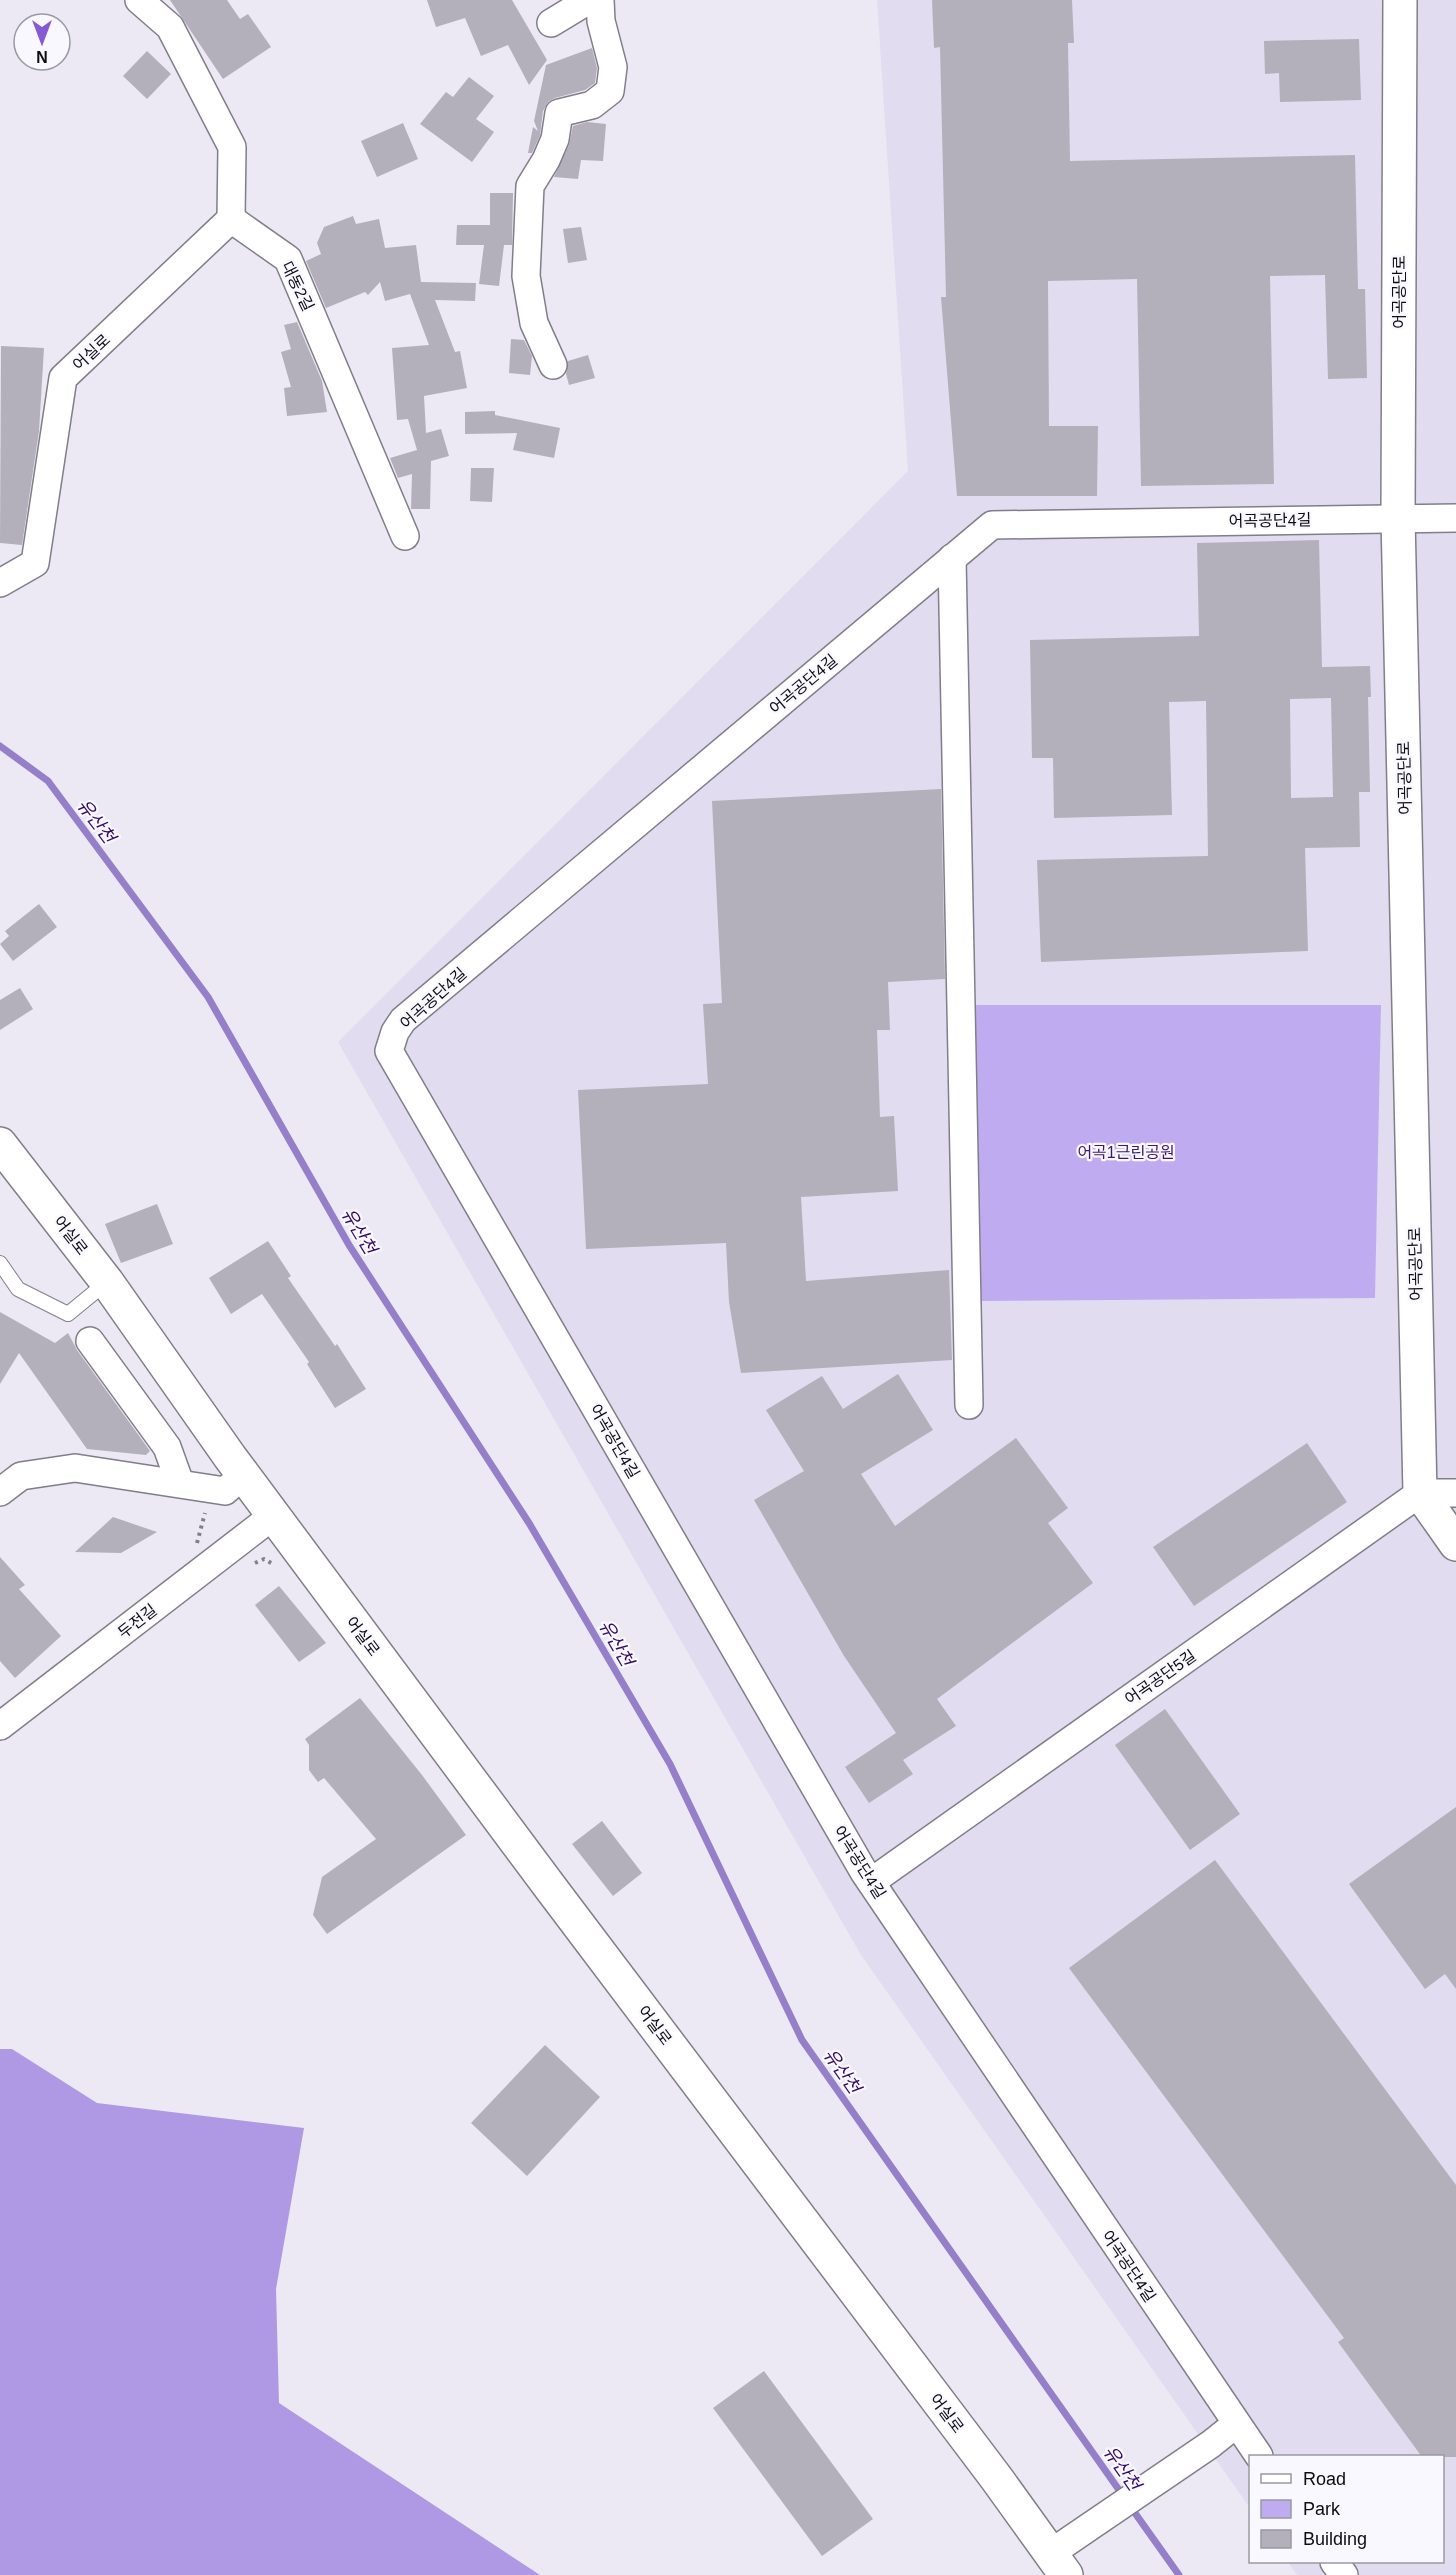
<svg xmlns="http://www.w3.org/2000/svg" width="1456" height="2575" font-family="Arial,'Noto Sans KR',sans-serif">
<rect width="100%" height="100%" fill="#ece9f5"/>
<!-- built -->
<polygon fill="#e1dcf0" points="877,0 1456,0 1456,2575 1297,2575 1288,2562 1442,2562 1442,2456 1250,2456 1250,2508 861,1955 338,1042 908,471"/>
<!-- green -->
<polygon fill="#bfacf0" points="971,1005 1381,1005 1375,1298 981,1301"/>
<!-- forest -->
<polygon fill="#af99e4" points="0,2049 12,2049 97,2103 304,2128 276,2289 279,2403 540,2575 0,2575"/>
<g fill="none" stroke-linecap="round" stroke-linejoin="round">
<!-- stream -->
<g stroke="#957fc8" stroke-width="7">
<polyline points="0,746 48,781 208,997 349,1245 529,1523 670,1764 802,2040 1124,2497"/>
<polyline points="1130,2506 1179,2575"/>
</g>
</g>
<!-- building -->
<g fill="#b3b0bc" fill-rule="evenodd">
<polygon points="170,0 227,0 240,19 248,14 271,47 223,79"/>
<polygon points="427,0 512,0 547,60 529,85 508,45 481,56 465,18 436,27"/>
<polygon points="932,0 1072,0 1074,43 1068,43 1070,161 1355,155 1358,289 1365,289 1367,378 1328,379 1325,275 1270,276 1274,484 1141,486 1137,279 1048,281 1049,426 1098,426 1097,496 957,496 941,297 946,297 940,47 934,48"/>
<polygon points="1359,39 1361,100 1280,102 1279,73 1265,74 1264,41"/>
<polygon points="592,48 597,68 595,83 585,90 555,98 548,102 543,111 540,135 532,153 528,153 533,127 538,131 534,121 546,65"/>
<polygon points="147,51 171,74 147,99 123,76"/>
<polygon points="469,77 494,96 476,119 494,132 472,162 420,124 446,92 453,97"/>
<polygon points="587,122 606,124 603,161 581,160 578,179 554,177 569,145 573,126"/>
<polygon points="403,123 418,159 377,177 361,141"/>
<polygon points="490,193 513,193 512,245 504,245 499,286 479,284 484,245 456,245 457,225 490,225"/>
<polygon points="353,216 356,224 379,219 385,248 416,245 421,282 476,283 475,301 435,300 455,352 460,351 467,388 424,396 426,433 441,429 449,456 431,461 430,509 411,509 412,474 398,478 390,458 417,450 408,419 397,420 392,348 429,345 410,294 385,301 380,282 368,295 365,292 326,308 306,261 321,254 317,243 324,227"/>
<polygon points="581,227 587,260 568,263 563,229"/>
<polygon points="297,322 322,381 327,412 287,416 284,388 291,387 281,352 291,349 284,325"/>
<polygon points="511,339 524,340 532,356 530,375 509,373"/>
<polygon points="1,346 44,348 39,431 22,545 0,543"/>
<polygon points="588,355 595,378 569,385 566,374 568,361"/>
<polygon points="495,411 495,415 560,428 554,458 513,450 517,433 465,434 465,412"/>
<polygon points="471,468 494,468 492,502 470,501"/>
<path d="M 1319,540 L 1322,667 L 1370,666 L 1371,697 L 1368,697 L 1370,792 L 1359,792 L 1360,847 L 1305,848 L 1308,951 L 1041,962 L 1037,860 L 1208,856 L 1206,701 L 1169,702 L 1172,815 L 1054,818 L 1053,758 L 1032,758 L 1030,640 L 1199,636 L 1197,543 ZM 1331,698 L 1333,797 L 1291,798 L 1290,699 Z"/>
<polygon points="941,789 945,979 888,982 890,1030 877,1030 880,1117 894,1116 898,1191 801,1197 806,1281 949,1270 952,1360 741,1373 729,1302 726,1243 586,1249 578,1090 708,1084 703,1004 722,1003 712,801"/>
<polygon points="39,904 57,927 13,961 0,944 9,936 5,931"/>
<polygon points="20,988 33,1009 0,1030 0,1000"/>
<polygon points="157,1204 173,1244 121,1263 105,1224"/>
<polygon points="268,1241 291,1276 288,1278 335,1346 337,1344 366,1389 335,1408 307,1364 309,1362 262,1294 231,1314 209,1278"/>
<polygon points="0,1312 55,1343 68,1333 77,1350 150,1451 146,1455 87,1449 19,1353 0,1384"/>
<polygon points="898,1374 933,1430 861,1474 895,1526 1016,1438 1068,1508 1048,1523 1093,1583 937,1699 956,1726 903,1760 913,1774 869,1803 845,1767 896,1733 844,1656 754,1500 804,1471 766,1410 822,1376 843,1409"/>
<polygon points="1307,1443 1347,1502 1194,1606 1153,1547"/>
<polygon points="113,1517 157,1532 121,1553 75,1552"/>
<polygon points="0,1557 25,1585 19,1589 61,1636 15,1678 0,1661"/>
<polygon points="279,1586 326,1643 299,1662 255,1605"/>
<polygon points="360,1698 422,1775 466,1835 327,1934 313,1915 322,1877 376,1839 324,1778 318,1782 309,1770 309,1745 305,1739"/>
<polygon points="1165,1709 1240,1814 1190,1850 1115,1745"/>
<polygon points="1456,1807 1456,1989 1445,1974 1425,1989 1349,1884"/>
<polygon points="602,1821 642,1873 613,1896 572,1844"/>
<polygon points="1215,1860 1456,2185 1456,2457 1422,2457 1338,2342 1344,2338 1069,1968"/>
<polygon points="545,2045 600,2097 527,2176 471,2123"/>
<polygon points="764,2371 873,2519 822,2556 713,2408"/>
</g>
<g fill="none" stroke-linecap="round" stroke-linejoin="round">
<defs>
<polyline id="lane" points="0,1263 18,1289 68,1314 107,1282"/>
<g id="street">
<polyline points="139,0 170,27 232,147 231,219"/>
<polyline points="551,23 589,0"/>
<polyline points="231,219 288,259 405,536"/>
<polyline points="553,365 534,323 526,276 530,186 546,160 555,139 559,113 592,105 610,91 613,67 601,21 600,0"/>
<polyline points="952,558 969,1405"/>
<polyline points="0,583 35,563 63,378 231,219"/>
<polyline points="90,1341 167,1447 180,1483"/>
<polyline points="0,1492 21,1476 75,1468 225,1491 243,1475"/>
<polyline points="0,1726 274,1515"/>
<polyline points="871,1882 1420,1493 1456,1493"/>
<polyline points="1259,2456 864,1872 389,1051 395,1032 403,1020 992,525 1456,518"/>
<polyline points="1051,2553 1211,2444 1236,2424"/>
<polyline points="1334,2562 1344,2575"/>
</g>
<g id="secondary">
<polyline points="1400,0 1398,518 1420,1493 1456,1544"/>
<polyline points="0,1144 107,1282 230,1457 550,1887 997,2479 1066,2575"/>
</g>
</defs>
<!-- lane casing -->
<use href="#lane" stroke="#817e89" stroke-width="16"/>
<!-- street casing -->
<use href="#street" stroke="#817e89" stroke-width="30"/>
<!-- secondary casing -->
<use href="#secondary" stroke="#817e89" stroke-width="36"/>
<!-- path -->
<g stroke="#817f87" stroke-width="4" stroke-dasharray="3 4.5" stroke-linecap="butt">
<polyline points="197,1543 205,1513"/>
<polyline points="255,1563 264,1559 275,1565"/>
</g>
<!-- lane -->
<use href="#lane" stroke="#fff" stroke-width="14"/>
<!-- street -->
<use href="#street" stroke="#fff" stroke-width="27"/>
<!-- secondary -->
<use href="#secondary" stroke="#fff" stroke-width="33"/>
</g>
<g text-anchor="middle" stroke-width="4.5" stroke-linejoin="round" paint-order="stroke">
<!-- street labels -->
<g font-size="16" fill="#0e0d11" stroke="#f9f7ff">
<text transform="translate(298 286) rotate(64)" y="6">대동2길</text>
<text transform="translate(1399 292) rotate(-90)" y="6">어곡공단로</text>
<text transform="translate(91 352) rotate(-43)" y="6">어실로</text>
<text transform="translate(1270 520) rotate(-1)" y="6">어곡공단4길</text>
<text transform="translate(803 684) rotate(-40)" y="6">어곡공단4길</text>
<text transform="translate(1404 778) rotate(-91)" y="6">어곡공단로</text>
<text transform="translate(433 998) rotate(-42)" y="6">어곡공단4길</text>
<text transform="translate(71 1235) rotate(52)" y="6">어실로</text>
<text transform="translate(1415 1264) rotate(-91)" y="6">어곡공단로</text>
<text transform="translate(615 1441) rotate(60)" y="6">어곡공단4길</text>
<text transform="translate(137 1621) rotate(-38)" y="6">두전길</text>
<text transform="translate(363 1636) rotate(53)" y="6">어실로</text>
<text transform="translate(1160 1677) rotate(-35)" y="6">어곡공단5길</text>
<text transform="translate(860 1862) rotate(58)" y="6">어곡공단4길</text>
<text transform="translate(655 2025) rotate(53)" y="6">어실로</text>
<text transform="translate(1129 2266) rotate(56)" y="6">어곡공단4길</text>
<text transform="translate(947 2413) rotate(53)" y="6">어실로</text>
</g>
<!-- park labels -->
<g font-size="16" fill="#3c176e" stroke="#f9f7ff">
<text x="1126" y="1158">어곡1근린공원</text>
</g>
<!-- water labels -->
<g font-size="18" font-style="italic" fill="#340a63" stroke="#f9f7ff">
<text transform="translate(96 821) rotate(53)" y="6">유산천</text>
<text transform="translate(359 1231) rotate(59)" y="6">유산천</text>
<text transform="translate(616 1643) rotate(60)" y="6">유산천</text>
<text transform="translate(842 2071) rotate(55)" y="6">유산천</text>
<text transform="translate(1122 2468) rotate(55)" y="6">유산천</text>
</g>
</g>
<!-- legend -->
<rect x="1249" y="2455" width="195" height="108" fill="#f9f7ff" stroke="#9b99a0" stroke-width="1.5"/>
<rect x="1261" y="2474" width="30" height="9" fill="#ffffff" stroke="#9b99a0" stroke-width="1.5"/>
<text x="1303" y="2485" font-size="18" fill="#0e0d11">Road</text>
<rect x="1261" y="2500" width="30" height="18" fill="#bfacf0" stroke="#9b99a0" stroke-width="1.5"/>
<text x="1303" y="2515" font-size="18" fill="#0e0d11">Park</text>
<rect x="1261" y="2530" width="30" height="18" fill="#b3b0bc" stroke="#9b99a0" stroke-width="1.5"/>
<text x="1303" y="2545" font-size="18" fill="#0e0d11">Building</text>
<!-- north arrow -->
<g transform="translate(42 42) rotate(180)"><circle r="28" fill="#f9f7ff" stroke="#9b99a0" stroke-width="1.5"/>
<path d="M0-4.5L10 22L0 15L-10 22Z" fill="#865ad3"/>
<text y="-9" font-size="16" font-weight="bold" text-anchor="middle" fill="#0e0d11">N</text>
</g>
</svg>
